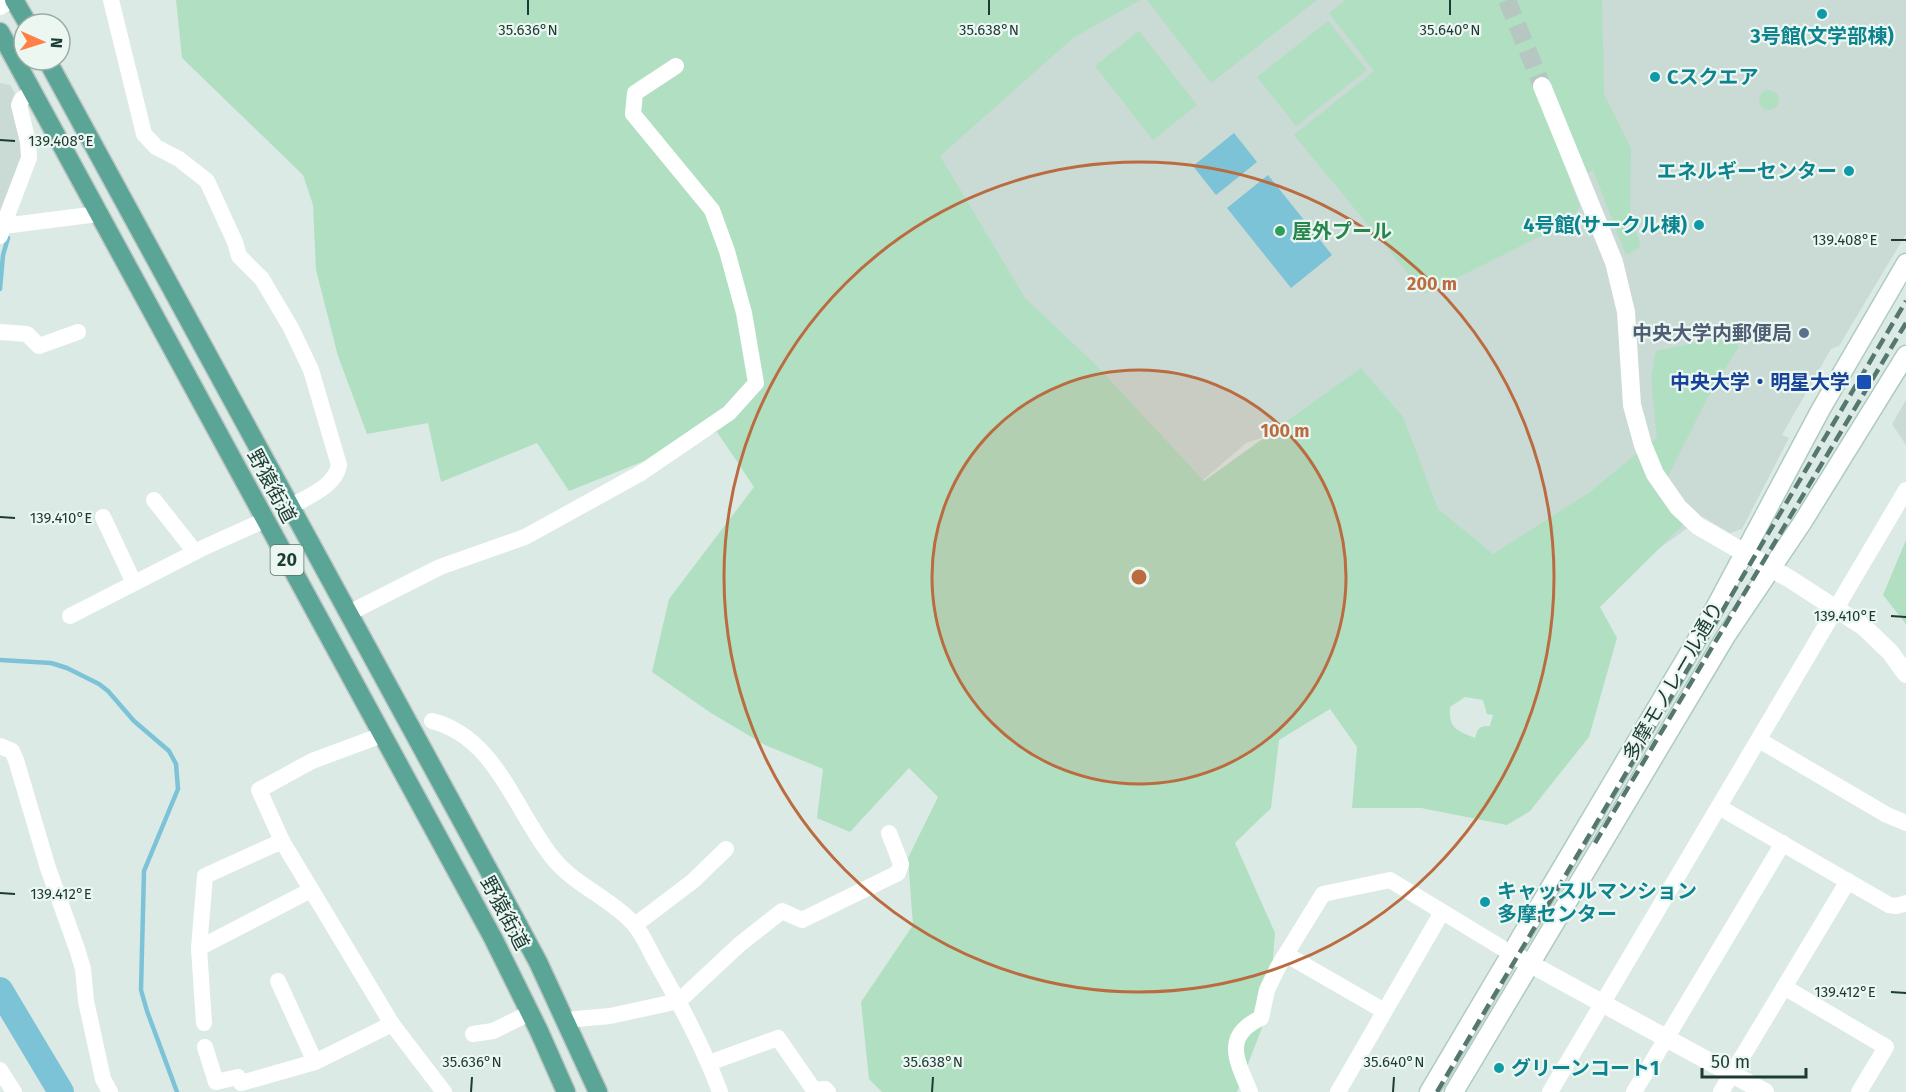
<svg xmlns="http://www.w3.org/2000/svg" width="1906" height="1092" font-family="'Fira Sans','Noto Sans JP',sans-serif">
<rect width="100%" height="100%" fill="#dceae5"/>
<!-- built -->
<g fill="#cadad4">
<polygon points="1047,0 1906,0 1906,234 1839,346 1831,349 1782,435 1789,438 1742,529 1730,533 1703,517 1548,628 1320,419 1246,443 1180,500 861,190"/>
<polygon points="0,83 10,85 15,94 12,99 24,142 24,156 0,217"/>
<polygon points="1906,400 1906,445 1892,424"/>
</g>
<!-- green -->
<g fill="#b1dfc1" fill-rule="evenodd">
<path d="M 176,0 L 1140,0 L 1073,38 L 940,156 L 1025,298 L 1098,367 L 1204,481 L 1361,368 L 1403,417 L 1438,509 L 1493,554 L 1590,492 L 1657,437 L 1651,379 L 1656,351 L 1728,336 L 1739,346 L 1707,399 L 1658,496 L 1686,522 L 1600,607 L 1617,638 L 1589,737 L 1530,811 L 1507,825 L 1421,808 L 1352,808 L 1357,747 L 1330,709 L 1279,740 L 1271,808 L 1235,843 L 1275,933 L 1269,1010 L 1237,1092 L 882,1092 L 869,1079 L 861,1002 L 913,925 L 908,858 L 938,797 L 909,768 L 850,832 L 817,818 L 823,769 L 765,745 L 711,713 L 652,672 L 669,599 L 754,487 L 717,432 L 569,491 L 537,443 L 441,482 L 428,423 L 367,434 L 338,356 L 316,270 L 313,205 L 303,175 L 182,58 ZM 1465,697 L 1483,700 L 1487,714 L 1493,715 L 1490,726 C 1479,726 1478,728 1475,738 C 1457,731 1448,728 1450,707 Z"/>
<polygon points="1147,0 1317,0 1211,83"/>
<polygon points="1346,0 1602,0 1604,94 1631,148 1630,217 1640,243 1639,248 1626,255 1593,170 1570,182 1580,206 1571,221 1425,294 1294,135 1374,71 1329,13"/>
<polygon points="1328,21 1367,70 1296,126 1257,77"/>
<polygon points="1139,31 1197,105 1153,140 1095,66"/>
<circle cx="1769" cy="100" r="10"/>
<polygon points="1906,540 1906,624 1883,595"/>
</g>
<!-- water -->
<g fill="#7cc3d7">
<polygon points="1234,133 1257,162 1216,195 1193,166"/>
<polygon points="1268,175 1332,255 1291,288 1227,208"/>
</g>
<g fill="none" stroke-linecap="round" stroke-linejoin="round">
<!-- stream -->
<g stroke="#7cc3d7" stroke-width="4.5">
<polyline points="0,289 3,255 8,238"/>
<polyline points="0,660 51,663 67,668 99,684 108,691 134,721 169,751 176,764 178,789 144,871 141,990 147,1011 177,1092"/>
</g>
<!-- river -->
<polyline stroke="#7cc3d7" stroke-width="26" points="0,990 61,1092"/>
<!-- tertiary-tunnel -->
<polyline stroke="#b6c7c2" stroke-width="18" stroke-dasharray="18 9" stroke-linecap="butt" points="1507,0 1542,86"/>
<defs>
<g id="secondary">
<polyline points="1429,1092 1708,621 1821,409 1906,263"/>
<polyline points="1454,1092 1726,636 1802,523 1906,355"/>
</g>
<g id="primary">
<polyline points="14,0 28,24"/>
<polyline points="0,32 493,938 539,1031 566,1092"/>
<polyline points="47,60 494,880 538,962 598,1092"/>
</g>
</defs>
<!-- secondary casing -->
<use href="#secondary" stroke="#aecbc2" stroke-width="21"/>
<!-- primary casing -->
<use href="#primary" stroke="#bbc4c2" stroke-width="21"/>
<!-- minor -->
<g stroke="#fff" stroke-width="16">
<path d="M 111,0 L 144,134 L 156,147 L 179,159 L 207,181 L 235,242 L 239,256 L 262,279 L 291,328 L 311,370 L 339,465 C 335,487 308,496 290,507"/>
<polyline points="3,226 29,158 28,142 19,105 22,99 32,92"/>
<polyline points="0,236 3,226 98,214"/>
<polyline points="0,332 27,334 39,346 78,332"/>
<polyline points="154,500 195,552"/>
<polyline points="103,517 134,583"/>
<polyline points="349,613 440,567 525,537 641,473 729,413 756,383 744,313 727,251 712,210 633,114 635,93 676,66"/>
<polyline points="70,616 205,547 265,520"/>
<path d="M 432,721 C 496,737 515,811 552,857 C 574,885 609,897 633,923 C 642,933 649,949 656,962 C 680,1004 703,1046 720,1092"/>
<polyline points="382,735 312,761 259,790 282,841 392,1024 444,1092"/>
<polyline points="1759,740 1887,815 1906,823"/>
<polyline points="0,746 12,751 16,760 48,868 77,949 83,969 86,1001 103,1079 110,1092"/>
<polyline points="1719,807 1889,905 1897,906 1906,903"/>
<polyline points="635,925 693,881 726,849"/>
<polyline points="199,948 311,890"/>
<polyline points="1287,955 1384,1011"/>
<polyline points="278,981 315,1062"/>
<polyline points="1784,987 1886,1047 1859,1092"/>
<polyline points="565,1020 610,1016 679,1001 740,944 782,911 802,920 898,873 901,864 889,833"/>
<polyline points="204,1023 199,948 205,876 282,841"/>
<polyline points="473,1034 493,1031 530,1013"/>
<polyline points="205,1047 216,1082 238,1077 241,1083 315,1062 392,1024"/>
<polyline points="709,1063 778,1038 814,1090 825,1089 828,1092"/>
<polyline points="0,1070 14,1092"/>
<path d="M 1250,1092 C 1237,1061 1222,1036 1261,1018 L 1267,990 L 1278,967 L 1323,894 L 1390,880 L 1512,954"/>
<polyline points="1338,1092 1442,912"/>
<polyline points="1550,1092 1906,490"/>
<polyline points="1634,1092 1783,843"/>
<polyline points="1721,1092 1848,881"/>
</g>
<!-- tertiary -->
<g stroke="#fff" stroke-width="18">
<polyline points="0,6 9,0"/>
<polyline points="1542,86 1614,262 1626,312 1632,405 1643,445 1655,474 1678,507 1698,526 1790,579 1864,627 1890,652 1906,674"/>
<polyline points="1512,954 1765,1092"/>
</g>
<!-- secondary -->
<use href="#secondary" stroke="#fff" stroke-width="18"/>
<!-- primary -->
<use href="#primary" stroke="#5ba597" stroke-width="18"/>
<!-- rail -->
<g stroke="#567770" stroke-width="4.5" stroke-dasharray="12 6" stroke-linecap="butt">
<polyline points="1595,843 1906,323"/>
<polyline points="1437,1092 1906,301"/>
</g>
</g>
<!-- ticks -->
<path fill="none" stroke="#1c3b34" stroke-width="2" d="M 528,15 L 528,0M 989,15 L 989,0M 1450,15 L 1450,0M 0,140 L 15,141M 1891,240 L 1906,240M 0,517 L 15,518M 1891,616 L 1906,617M 0,893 L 15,894M 1891,992 L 1906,993M 471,1092 L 472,1077M 932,1092 L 933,1077M 1393,1092 L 1394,1077"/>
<!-- distance rings -->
<circle cx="1139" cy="577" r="207" fill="#bb6b40" fill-opacity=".12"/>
<g fill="none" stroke="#bb6b40" stroke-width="3">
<circle cx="1139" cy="577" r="207"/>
<circle cx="1139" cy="577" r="415"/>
</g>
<!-- markers -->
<g fill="#0f9aa8" stroke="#ecf7f2" stroke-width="2">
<circle cx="1822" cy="14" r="6"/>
<circle cx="1655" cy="77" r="6"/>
<circle cx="1849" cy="171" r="6"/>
<circle cx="1699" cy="225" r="6"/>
<circle cx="1485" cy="902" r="6"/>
<circle cx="1499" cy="1068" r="6"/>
</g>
<circle fill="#2e9e5b" stroke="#ecf7f2" stroke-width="2" cx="1280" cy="231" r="6"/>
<circle fill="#5c6f8a" stroke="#ecf7f2" stroke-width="2" cx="1804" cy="333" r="6"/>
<rect fill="#1a4fb4" stroke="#ecf7f2" stroke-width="2" x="1856" y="374" width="16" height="16" rx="3"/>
<g text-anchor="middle" stroke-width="4.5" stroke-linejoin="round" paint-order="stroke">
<!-- shield labels -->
<rect fill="#ecf7f2" stroke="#5a736d" stroke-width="1.5" x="270.5" y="545" width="33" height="30" rx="4.5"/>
<g font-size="18" font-weight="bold" fill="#1c3b34">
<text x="287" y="566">20</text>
</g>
<!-- culture labels -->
<g font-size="20" font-weight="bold" fill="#0d838f" stroke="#ecf7f2" text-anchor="start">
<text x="1822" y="43" text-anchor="middle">3号館(文学部棟)</text>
<text x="1667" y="84">Cスクエア</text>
<text x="1837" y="178" text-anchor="end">エネルギーセンター</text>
<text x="1687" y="232" text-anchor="end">4号館(サークル棟)</text>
<text x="1497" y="898">キャッスルマンション<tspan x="1497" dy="23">多摩センター</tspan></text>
<text x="1511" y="1075">グリーンコート1</text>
</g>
<!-- leisure labels -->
<g font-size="20" font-weight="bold" fill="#27864d" stroke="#ecf7f2" text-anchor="start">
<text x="1292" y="238">屋外プール</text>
</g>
<!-- service labels -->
<g font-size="20" font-weight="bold" fill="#4e5e75" stroke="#ecf7f2" text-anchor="end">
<text x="1792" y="340">中央大学内郵便局</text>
</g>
<!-- transit labels -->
<g font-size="20" font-weight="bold" fill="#164399" stroke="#ecf7f2" text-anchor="end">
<text x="1850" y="389">中央大学・明星大学</text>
</g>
<!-- street labels -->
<g font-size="20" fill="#1c3b34" stroke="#ecf7f2">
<text transform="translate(272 486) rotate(62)" y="7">野猿街道</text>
<text transform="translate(1673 681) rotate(-60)" y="7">多摩モノレール通り</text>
<text transform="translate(505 913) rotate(62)" y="7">野猿街道</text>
</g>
</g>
<g font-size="15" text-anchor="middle" fill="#1c3b34" stroke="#ecf7f2" stroke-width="4.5" stroke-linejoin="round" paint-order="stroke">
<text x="528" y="35">35.636°N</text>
<text x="989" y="35">35.638°N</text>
<text x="1450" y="35">35.640°N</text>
<text x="61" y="146">139.408°E</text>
<text x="1845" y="245">139.408°E</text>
<text x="61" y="523">139.410°E</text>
<text x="1845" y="621">139.410°E</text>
<text x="61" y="899">139.412°E</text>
<text x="1845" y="997">139.412°E</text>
<text x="472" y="1067">35.636°N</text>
<text x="933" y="1067">35.638°N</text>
<text x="1394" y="1067">35.640°N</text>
</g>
<circle cx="1139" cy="577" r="9" fill="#bb6b40" stroke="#ecf7f2" stroke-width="3"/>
<g font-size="18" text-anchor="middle" font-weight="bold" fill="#bb6b40" stroke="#ecf7f2" stroke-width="4.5" stroke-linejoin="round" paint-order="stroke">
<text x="1432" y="290">200 m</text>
<text x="1285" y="437">100 m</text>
</g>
<!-- north arrow -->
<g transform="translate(42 42) rotate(93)"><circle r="28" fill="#ecf7f2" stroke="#99aca6" stroke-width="1.5"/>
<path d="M0-4.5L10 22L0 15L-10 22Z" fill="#ff7f45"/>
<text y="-9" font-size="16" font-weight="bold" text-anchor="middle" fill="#1c3b34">N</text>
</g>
<!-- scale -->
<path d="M1702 1068v9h104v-9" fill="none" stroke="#1c3b34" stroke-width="3"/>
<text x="1711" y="1068" font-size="18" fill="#1c3b34" stroke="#ecf7f2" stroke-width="4.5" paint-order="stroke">50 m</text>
</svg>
